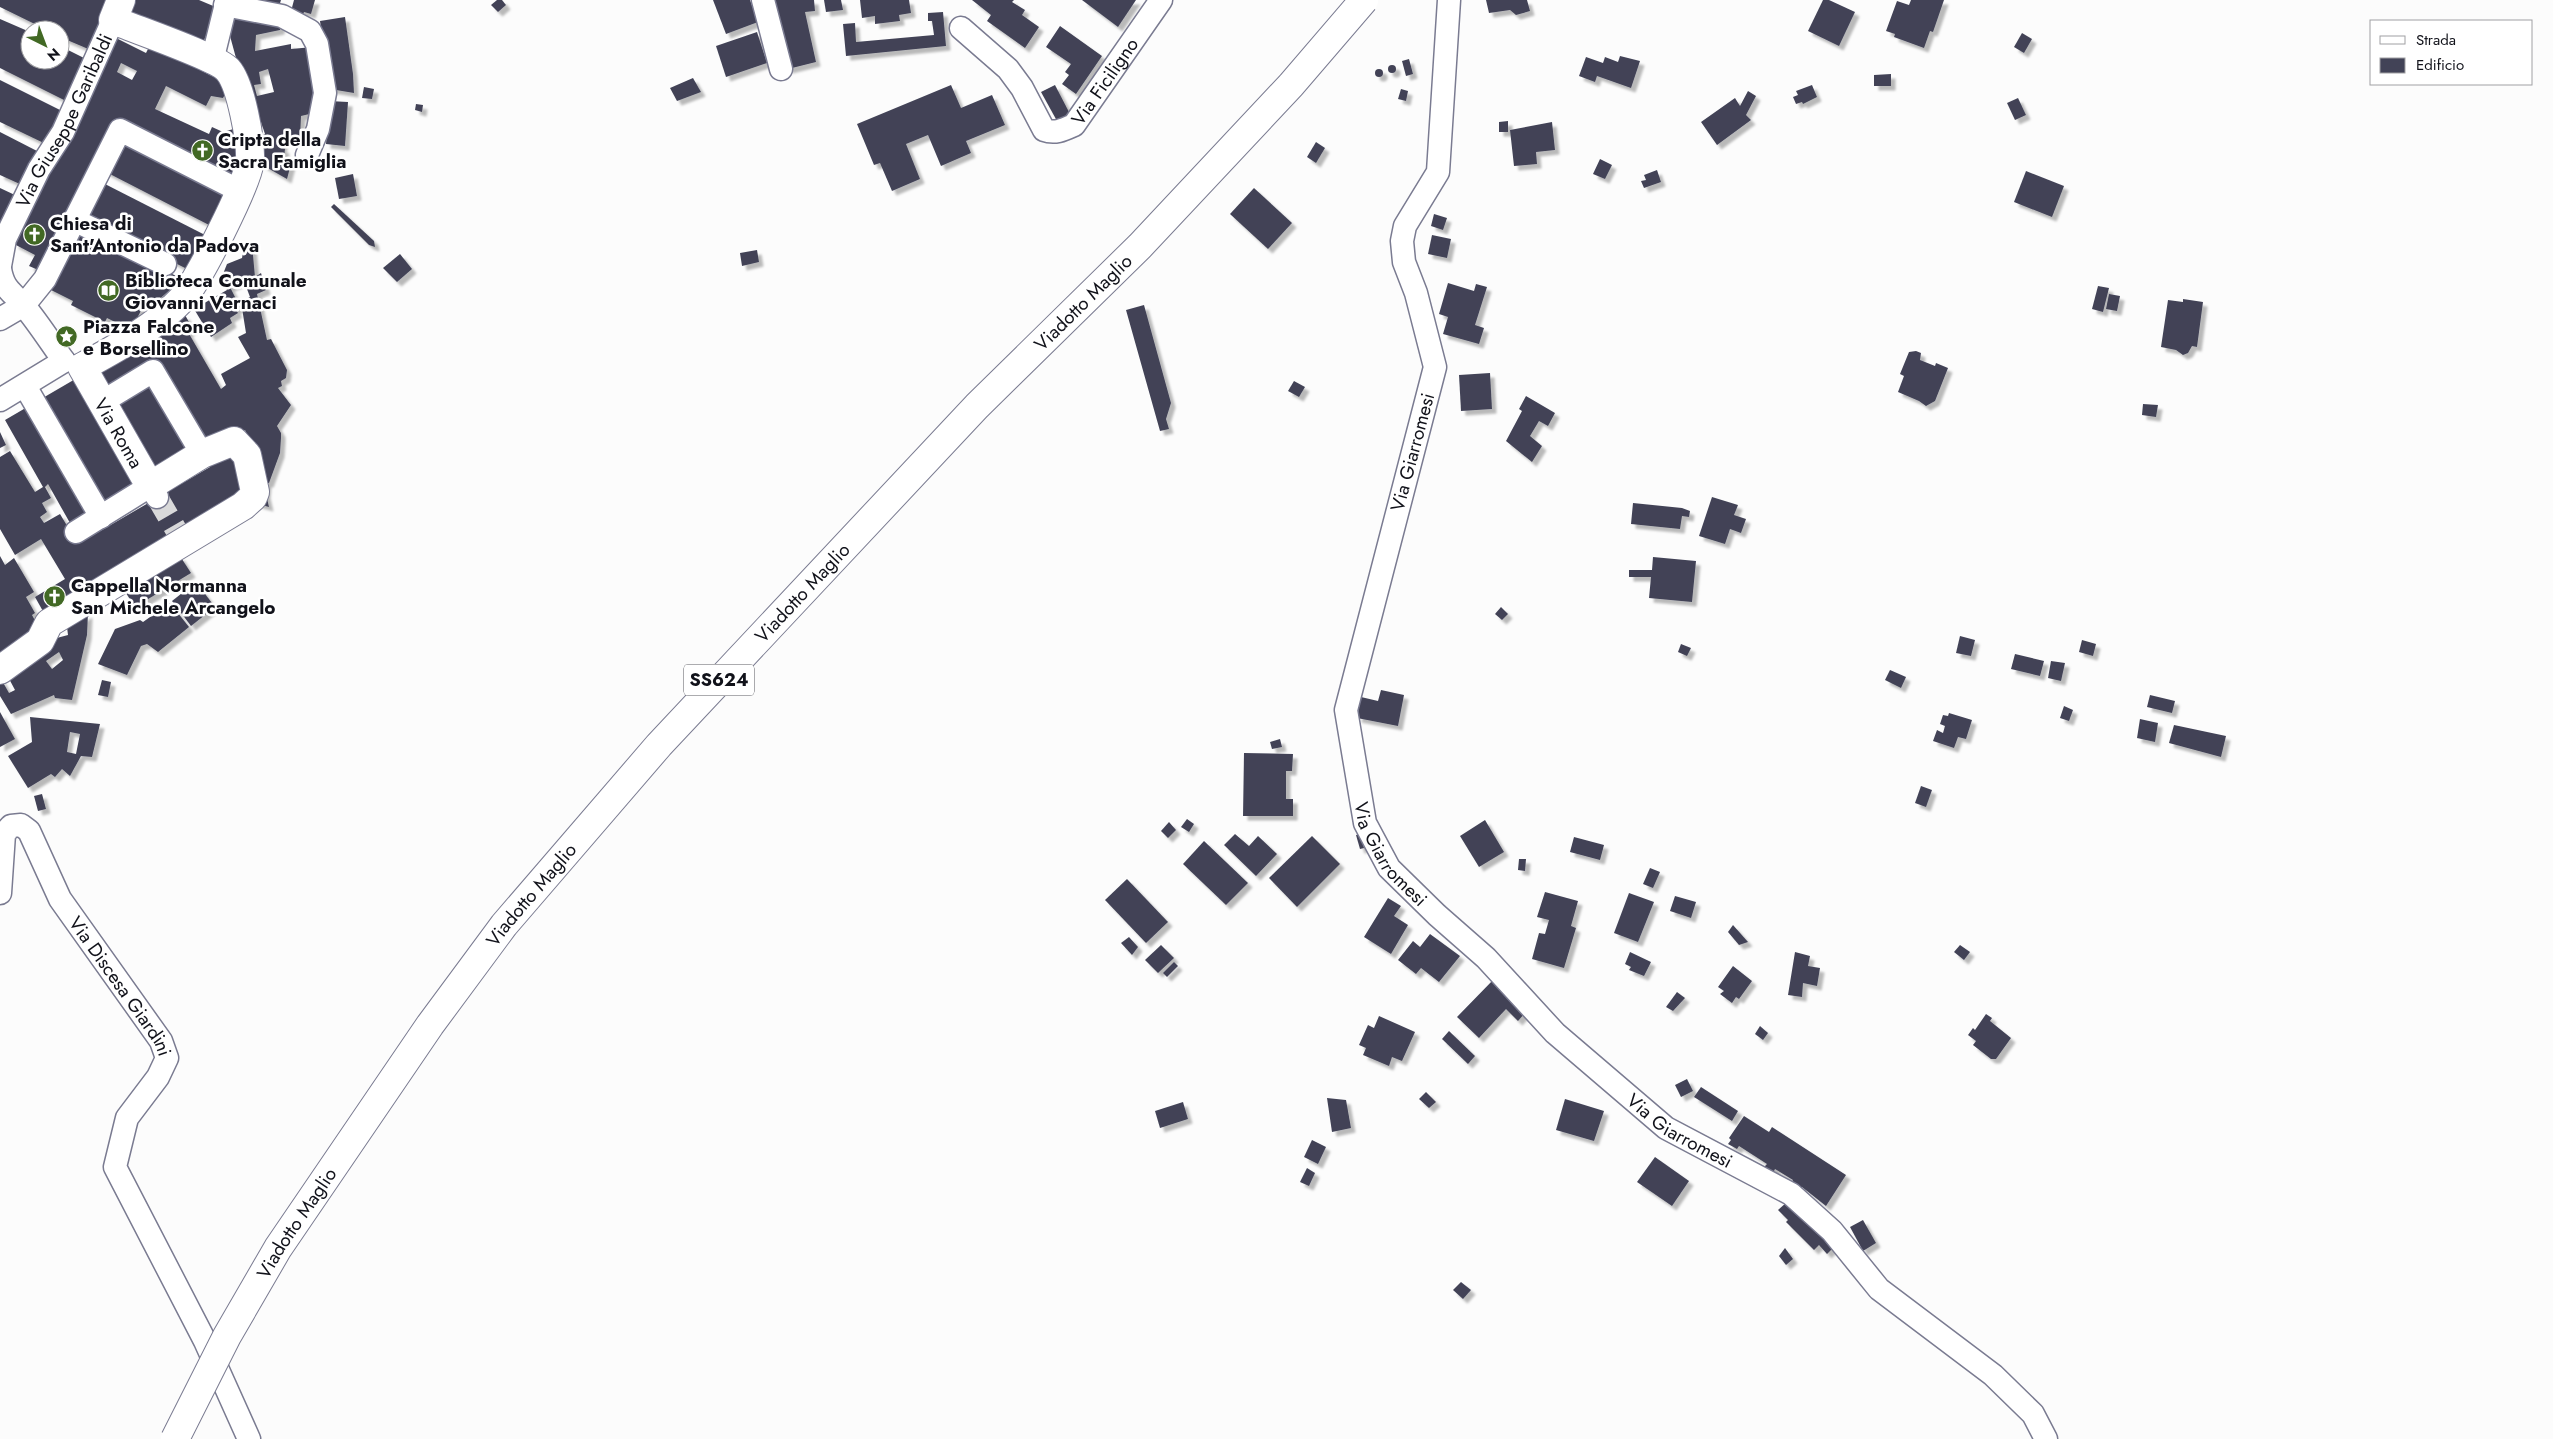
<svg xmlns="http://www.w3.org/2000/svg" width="2553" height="1439" font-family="Jost,sans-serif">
<defs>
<filter id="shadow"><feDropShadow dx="4.5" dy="4.5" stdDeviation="1" flood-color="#0004"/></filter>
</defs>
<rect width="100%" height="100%" fill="#fcfcfc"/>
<!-- building -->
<g fill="#424357" fill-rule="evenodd" filter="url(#shadow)">
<polygon points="0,0 116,0 93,51 60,37 60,30 47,30 0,7"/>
<polygon points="126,0 199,0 218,8 201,47 121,11"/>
<polygon points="235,0 281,0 278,10"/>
<polygon points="294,0 315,0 311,14 304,12 302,17 290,15"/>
<polygon points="497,0 502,0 506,5 498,12 491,5"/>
<polygon points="713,0 750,0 758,22 726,34"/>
<polygon points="772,0 814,0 815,11 805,12 816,62 788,69"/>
<polygon points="824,0 841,0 843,10 826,12"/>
<polygon points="860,0 909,0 911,13 899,15 900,21 875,24 875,16 862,18"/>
<polygon points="972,0 1014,0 1012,2 1025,10 1022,15 1039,27 1025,48 987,21 991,15"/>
<polygon points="1082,0 1136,0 1118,27"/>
<polygon points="1486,0 1527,0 1530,11 1516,15 1510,10 1489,13"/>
<polygon points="1823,0 1829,0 1855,12 1839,46 1808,31"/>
<polygon points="1911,0 1944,0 1933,32 1930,31 1924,48 1894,37 1895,34 1886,31 1897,1 1909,5"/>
<polygon points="943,12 946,46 846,56 843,24 855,23 856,42 934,35 932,21 928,21 928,13"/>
<path d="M 232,13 L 281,22 L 280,30 L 256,35 L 255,51 L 291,44 L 291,49 L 313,47 L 318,112 L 301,116 L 300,139 L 284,140 L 282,148 L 285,149 L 284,158 L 292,160 L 287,179 L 257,162 L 262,137 L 265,134 L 261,122 L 254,124 L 230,36 ZM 268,69 L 274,92 L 257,96 L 254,85 L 261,84 L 259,72 Z"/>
<polygon points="345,17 353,74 354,93 330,89 320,21"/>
<polygon points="0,19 30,32 30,60 60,60 60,46 90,61 70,103 0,68"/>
<polygon points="1060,26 1102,56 1076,94 1062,84 1069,75 1065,72 1071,64 1046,47"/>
<polygon points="757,32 767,63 726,77 716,46"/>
<polygon points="2022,33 2032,39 2024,53 2014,47"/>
<path d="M 114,37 L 146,53 L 150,45 L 220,80 L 228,89 L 223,98 L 211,96 L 206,106 L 166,86 L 155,109 L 209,134 L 212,127 L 223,132 L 237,128 L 241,158 L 230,180 L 117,123 L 43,272 L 29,266 L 35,255 L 14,244 ZM 121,63 L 137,71 L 132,80 L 117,72 Z"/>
<polygon points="1620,56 1640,61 1631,88 1597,76 1595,82 1579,76 1586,57 1603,63 1605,57 1618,62"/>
<polygon points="1409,59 1413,74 1406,76 1402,61"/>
<circle cx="1392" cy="69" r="4"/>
<circle cx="1379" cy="73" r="4"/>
<polygon points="1891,74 1891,86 1874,86 1874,75"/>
<polygon points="693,78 701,92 677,101 670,88"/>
<polygon points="0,80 66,113 50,146 0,122"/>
<polygon points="951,85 961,108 992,95 1005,125 966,141 971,153 941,166 928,135 906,144 920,179 892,191 880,163 874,165 857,124"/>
<polygon points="1055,85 1070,114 1057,121 1041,92"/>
<polygon points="1812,85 1817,97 1803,104 1802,102 1796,104 1793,97 1798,95 1796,91"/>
<polygon points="364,87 374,89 372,99 362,98"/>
<polygon points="1401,89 1408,91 1406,101 1398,99"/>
<polygon points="1748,91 1756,96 1746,115 1751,120 1717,145 1701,122 1735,98 1740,106"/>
<polygon points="2018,98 2026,115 2015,120 2007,103"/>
<polygon points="329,101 348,102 345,146 326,144"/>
<polygon points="416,104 423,105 422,112 415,110"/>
<polygon points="1508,121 1508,132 1499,132 1499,122"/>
<polygon points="1552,122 1555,150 1536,152 1537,164 1514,166 1510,130"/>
<polygon points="0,132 37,151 22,185 0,175"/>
<polygon points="122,137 229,192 211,226 104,171"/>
<polygon points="1316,142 1325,148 1316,163 1307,157"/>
<polygon points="1600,159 1612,165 1605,179 1593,174"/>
<polygon points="1657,170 1661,182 1644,188 1641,181 1646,180 1644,175"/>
<polygon points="2026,171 2064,186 2052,217 2014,202"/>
<polygon points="353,174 357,196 339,199 335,178"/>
<polygon points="101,182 207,236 189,270 84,217"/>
<polygon points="0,188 17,196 0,231"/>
<polygon points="1254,188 1292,223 1268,249 1230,214"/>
<polygon points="334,204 374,241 375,247 369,245 331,207"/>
<polygon points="1434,214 1447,218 1443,230 1431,226"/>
<polygon points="80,227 182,279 154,304 147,299 131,330 107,318 105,322 71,305 73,301 47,288"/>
<polygon points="1432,235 1451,239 1447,258 1428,254"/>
<polygon points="245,242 252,244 255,277 261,273 266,290 257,294 267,340 271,339 287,370 286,378 281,381 282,386 278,388 291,405 277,426 281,433 281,438 280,453 269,483 267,483 266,494 269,507 258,504 255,452 245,430 208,446 157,361 106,391 94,369 185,315 193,329 188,332 221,389 226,385 221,374 250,358 238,337 246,333 241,302 250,297 244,281 230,287 240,307 236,310 238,313 230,318 232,323 211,337 194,309 227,290 221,279 227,264 242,258"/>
<polygon points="757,250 759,262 742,266 740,253"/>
<polygon points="400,254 412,269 397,282 383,268"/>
<polygon points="1448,283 1474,291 1476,284 1487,287 1475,325 1484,328 1479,344 1443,334 1448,317 1439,314"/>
<polygon points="2098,286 2109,288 2103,312 2092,309"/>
<polygon points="2109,294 2120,296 2117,311 2106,309"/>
<polygon points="2183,299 2203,302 2197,347 2192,346 2188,353 2183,355 2176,350 2161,347 2168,300 2183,302"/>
<polygon points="1144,305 1171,403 1166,419 1169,429 1160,431 1126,310"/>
<polygon points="1916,351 1921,353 1920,360 1935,366 1936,363 1948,368 1935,401 1926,406 1919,401 1898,392 1904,376 1900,374 1909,352"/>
<polygon points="1490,373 1492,409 1461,411 1459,375"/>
<polygon points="77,378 139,482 104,502 41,399"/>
<polygon points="148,380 193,452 158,474 113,402"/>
<polygon points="1294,381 1305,387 1299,397 1288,391"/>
<polygon points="1526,396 1555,413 1548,426 1539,421 1530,436 1542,446 1532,462 1506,441 1522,411 1519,409"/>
<polygon points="2143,404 2158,405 2156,417 2142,415"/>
<polygon points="29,406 90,512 70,523 48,484 45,487 51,498 42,503 47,512 40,517 44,523 60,514 78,544 210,467 205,456 232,454 250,491 44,613 35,597 65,579 41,539 15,555 0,529 0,457 10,451 35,492 43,487 5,420"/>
<polygon points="0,432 6,445 0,448"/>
<polygon points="1712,497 1738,505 1734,515 1746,519 1741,533 1730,529 1725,544 1699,536"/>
<polygon points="1633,503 1682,508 1690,511 1689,517 1682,516 1680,529 1631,524"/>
<polygon points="0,556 5,565 14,558 34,592 26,597 35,613 32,615 39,628 0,662"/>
<polygon points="180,556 191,573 135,607 124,590"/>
<polygon points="1653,557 1696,561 1692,602 1649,598 1651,577 1629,577 1629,570 1652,570"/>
<polygon points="196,582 215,607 191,626 172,601"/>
<polygon points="170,603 189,627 158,652 147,644 141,646 127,675 98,664 115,629 140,620 143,622"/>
<polygon points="1501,607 1508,614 1502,620 1495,614"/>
<path d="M 88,613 L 87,635 L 72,700 L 55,698 L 54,695 L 11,714 L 0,696 L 0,677 L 9,693 L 15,690 L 6,673 L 53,639 L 68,635 L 67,627 ZM 59,652 L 63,660 L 52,669 L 46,661 Z"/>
<polygon points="1960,636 1975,640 1971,656 1956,653"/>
<polygon points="2082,640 2096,644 2093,656 2079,652"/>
<polygon points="1681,644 1691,648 1687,656 1678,652"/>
<polygon points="2015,654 2044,661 2040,676 2011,669"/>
<polygon points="2051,661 2065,663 2061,681 2048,678"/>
<polygon points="1890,670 1906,677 1901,688 1885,680"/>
<polygon points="102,680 111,682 108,697 98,695"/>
<polygon points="1381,690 1404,695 1398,726 1357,718 1361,697 1378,701"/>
<polygon points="2150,695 2175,701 2172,713 2147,707"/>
<polygon points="2064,706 2073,710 2069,721 2060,718"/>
<polygon points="0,712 15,739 0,747"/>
<polygon points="1949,713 1972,720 1966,739 1958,737 1954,748 1933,741 1937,730 1943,733 1945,726 1940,724 1943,715 1948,716"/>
<path d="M 30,717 L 100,724 L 92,757 L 81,756 L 70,776 L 62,769 L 55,777 L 51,774 L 28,788 L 8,756 L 32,742 ZM 70,732 L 80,734 L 76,754 L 67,752 Z"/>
<polygon points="2140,719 2158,723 2155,742 2137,738"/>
<polygon points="2174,725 2226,736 2221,757 2169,743"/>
<polygon points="1280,739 1282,747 1272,749 1270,742"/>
<polygon points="1244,753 1293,754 1292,771 1286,771 1286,799 1293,799 1293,816 1243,816"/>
<polygon points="1921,786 1932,790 1926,807 1915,803"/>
<polygon points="42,794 46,809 38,811 34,796"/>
<polygon points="1187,819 1194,824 1189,832 1181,827"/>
<polygon points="1485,820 1504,852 1479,867 1460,836"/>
<polygon points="1169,822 1176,830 1168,838 1161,831"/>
<polygon points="1235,834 1249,846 1258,836 1277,854 1256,876 1224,845"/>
<polygon points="1361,834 1364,848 1360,849 1356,835"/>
<polygon points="1312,836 1340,864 1297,907 1269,878"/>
<polygon points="1574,837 1604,845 1600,860 1570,852"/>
<polygon points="1204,841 1248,883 1226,905 1183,864"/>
<polygon points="1519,859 1526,859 1525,871 1518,870"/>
<polygon points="1650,868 1660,872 1653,888 1643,884"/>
<polygon points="1127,879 1168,922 1146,943 1105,900"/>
<polygon points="1545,892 1578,901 1571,926 1576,928 1564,968 1532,959 1539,933 1545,934 1549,920 1537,917"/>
<polygon points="1629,893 1654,902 1638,942 1614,933"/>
<polygon points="1675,896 1696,902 1691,918 1670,911"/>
<polygon points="1388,898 1401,906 1394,916 1408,925 1391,954 1364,937"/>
<polygon points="1733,925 1748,942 1739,945 1728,932"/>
<polygon points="1430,934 1460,956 1439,982 1421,968 1416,974 1398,960 1413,941 1420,947"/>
<polygon points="1129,937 1138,947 1132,955 1121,943"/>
<polygon points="1161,945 1174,958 1158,973 1145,960"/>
<polygon points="1960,945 1970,952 1964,960 1954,952"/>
<polygon points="1630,952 1651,962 1644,976 1629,970 1631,967 1625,964"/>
<polygon points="1795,952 1810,956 1808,966 1820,968 1817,986 1803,983 1802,997 1788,995"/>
<polygon points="1174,962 1178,966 1167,977 1163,973"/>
<polygon points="1733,966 1752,981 1739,999 1736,997 1732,1003 1720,994 1724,991 1718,987"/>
<polygon points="1493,980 1525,1013 1518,1021 1506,1009 1479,1038 1457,1017"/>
<polygon points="1677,992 1685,998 1673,1011 1666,1007"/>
<polygon points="1986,1014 1992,1018 1990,1021 2011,1038 1996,1059 1991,1059 1973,1045 1976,1041 1968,1035 1973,1028 1975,1030"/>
<polygon points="1379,1016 1415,1032 1402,1061 1392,1057 1389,1066 1363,1055 1366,1048 1359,1045 1368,1025 1374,1028"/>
<polygon points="1760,1026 1768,1033 1763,1040 1755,1034"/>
<polygon points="1449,1031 1475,1056 1468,1064 1442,1039"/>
<polygon points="1687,1079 1693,1091 1681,1097 1675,1085"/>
<polygon points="1701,1087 1738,1111 1732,1121 1694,1097"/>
<polygon points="1426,1092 1436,1102 1429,1108 1419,1099"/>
<polygon points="1327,1098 1346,1100 1351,1128 1332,1132"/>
<polygon points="1565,1099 1604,1111 1594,1141 1556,1130"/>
<polygon points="1183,1102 1188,1119 1160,1128 1155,1111"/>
<polygon points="1744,1116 1769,1132 1772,1127 1846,1175 1826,1206 1802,1187 1800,1190 1791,1184 1793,1180 1775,1169 1773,1173 1764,1167 1767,1164 1739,1146 1737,1149 1728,1144 1731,1140 1729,1138"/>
<polygon points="1312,1140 1326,1147 1318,1164 1304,1157"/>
<polygon points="1655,1157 1689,1181 1672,1206 1637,1182"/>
<polygon points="1307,1168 1315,1173 1309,1186 1300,1182"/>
<polygon points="1787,1202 1834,1247 1827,1254 1819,1245 1814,1250 1786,1222 1788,1220 1778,1210"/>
<polygon points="1863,1220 1876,1243 1863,1251 1850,1227"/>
<polygon points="1785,1248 1793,1259 1786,1265 1779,1256"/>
<polygon points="1461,1282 1471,1290 1463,1299 1453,1290"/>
</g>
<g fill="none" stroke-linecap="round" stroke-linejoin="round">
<!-- street-tunnel -->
<polyline stroke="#d9d9da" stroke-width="22" stroke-dasharray="22 11" stroke-linecap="butt" points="157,497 179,535"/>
<defs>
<g id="street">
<polyline points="763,0 781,69"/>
<path id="s1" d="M 1449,0 L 1438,172 L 1405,226 L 1402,241 L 1404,262 L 1416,293 L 1435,367 L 1346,710 L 1365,823 L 1389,868 L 1437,915 L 1486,958 L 1555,1033 L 1666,1128 L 1791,1194 L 1832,1231 L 1879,1289 L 1993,1375 L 2033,1414 L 2046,1439"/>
<polyline points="225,5 282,16 310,31 317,44 325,93 318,129 307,155"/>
<path id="s2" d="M 961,28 L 1008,69 L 1022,88 L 1044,130 C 1055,134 1063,130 1074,125 L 1161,0"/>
<polyline points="212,61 227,0"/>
<polyline points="74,220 165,264"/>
<path id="s3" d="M 0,266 L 5,239 L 39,169 L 63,132 L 113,20"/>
<path d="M 0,269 C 4,291 12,291 25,307 C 39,324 51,343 64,361"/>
<polyline points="0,319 24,305 45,279 120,130 240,191"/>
<polyline points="25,386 101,517"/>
<polyline points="0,400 64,361"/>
<polyline points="102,402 153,371 202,454"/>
<polyline points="76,532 150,486 157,497"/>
<path id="s4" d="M 0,893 L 4,834 L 11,826 L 21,825 L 29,831 L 60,899 L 161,1041 L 167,1058 L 158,1077 L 127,1118 L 115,1167 L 205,1341 L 249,1439"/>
</g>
<path id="secondary" d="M 0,670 L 40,641 L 49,623 L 243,506 L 253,497 L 255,492 L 247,455 L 234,441 L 202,454 L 150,486 L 82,367 C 115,349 156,327 182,299 C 198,281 247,185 250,161 C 251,141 241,85 228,70 C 217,57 134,29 113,20 L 121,0"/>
</defs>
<!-- street casing -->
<use href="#street" stroke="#7a7b91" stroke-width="25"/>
<!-- secondary casing -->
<use href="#secondary" stroke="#7a7b91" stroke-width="30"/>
<!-- street -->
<use href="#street" stroke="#fff" stroke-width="22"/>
<!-- secondary -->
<use href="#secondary" stroke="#fff" stroke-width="28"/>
<defs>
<g id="primary-bridge">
<path id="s5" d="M 175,1439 L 227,1336 L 278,1248 L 430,1025 L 504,925 L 659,745 L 977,406 L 1140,246 L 1291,85 L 1364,0"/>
</g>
</defs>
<!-- primary-bridge casing -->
<use href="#primary-bridge" stroke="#7a7b91" stroke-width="30" stroke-linecap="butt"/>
<!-- primary-bridge -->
<use href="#primary-bridge" stroke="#fff" stroke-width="28"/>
</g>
<!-- icons -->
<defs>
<symbol id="church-disc" viewBox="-11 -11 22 22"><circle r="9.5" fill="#426924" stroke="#fff"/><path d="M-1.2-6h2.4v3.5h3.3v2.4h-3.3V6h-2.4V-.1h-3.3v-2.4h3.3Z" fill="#fff"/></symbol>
<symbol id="library-disc" viewBox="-11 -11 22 22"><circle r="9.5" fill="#426924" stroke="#fff"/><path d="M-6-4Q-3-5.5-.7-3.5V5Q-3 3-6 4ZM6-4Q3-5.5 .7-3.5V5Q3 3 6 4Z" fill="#fff"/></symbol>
<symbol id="sight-disc" viewBox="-11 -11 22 22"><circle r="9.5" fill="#426924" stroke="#fff"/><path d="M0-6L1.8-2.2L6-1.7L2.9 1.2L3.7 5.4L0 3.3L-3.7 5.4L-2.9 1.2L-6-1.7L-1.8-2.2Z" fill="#fff"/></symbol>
</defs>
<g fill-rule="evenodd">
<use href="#church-disc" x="190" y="138" width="25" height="25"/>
<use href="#church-disc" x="22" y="222" width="25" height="25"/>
<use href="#library-disc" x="96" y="278" width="25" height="25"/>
<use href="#sight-disc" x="54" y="324" width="25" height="25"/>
<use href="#church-disc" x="42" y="584" width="25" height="25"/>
</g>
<g text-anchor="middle" stroke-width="5" stroke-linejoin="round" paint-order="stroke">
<!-- shield labels -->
<rect fill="#fff" stroke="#58595f" stroke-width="1" x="684" y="664.5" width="70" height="31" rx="4"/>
<g font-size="18" font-weight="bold" fill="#11121a">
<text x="719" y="686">SS624</text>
</g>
<!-- street labels -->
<g font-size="19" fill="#11121a" stroke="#fff">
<text dy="7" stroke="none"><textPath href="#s2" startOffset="218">Via Ficiligno</textPath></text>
<text dy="7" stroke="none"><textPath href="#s3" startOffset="160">Via Giuseppe Garibaldi</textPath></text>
<text dy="7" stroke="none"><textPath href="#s5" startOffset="1462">Viadotto Maglio</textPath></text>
<text transform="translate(119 433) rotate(60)" y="7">Via Roma</text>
<text transform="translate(1412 452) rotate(-75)" y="7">Via Giarromesi</text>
<text dy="7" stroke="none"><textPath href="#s5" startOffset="1058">Viadotto Maglio</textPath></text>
<text dy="7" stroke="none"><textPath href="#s1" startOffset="890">Via Giarromesi</textPath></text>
<text dy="7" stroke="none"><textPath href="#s5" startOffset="652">Viadotto Maglio</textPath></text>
<text dy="7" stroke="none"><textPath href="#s4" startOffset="271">Via Discesa Giardini</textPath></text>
<text dy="7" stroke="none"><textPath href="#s1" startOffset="1295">Via Giarromesi</textPath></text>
<text dy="7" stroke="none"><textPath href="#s5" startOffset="248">Viadotto Maglio</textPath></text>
</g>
<!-- poi labels -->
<g font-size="19" font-weight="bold" fill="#11121a" stroke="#fff" text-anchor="start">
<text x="218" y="146">Cripta della<tspan x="218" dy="22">Sacra Famiglia</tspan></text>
<text x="50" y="230">Chiesa di<tspan x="50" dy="22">Sant'Antonio da Padova</tspan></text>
<text x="125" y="287">Biblioteca Comunale<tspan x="125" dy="22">Giovanni Vernaci</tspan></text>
<text x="83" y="333">Piazza Falcone<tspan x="83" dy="22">e Borsellino</tspan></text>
<text x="71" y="592">Cappella Normanna<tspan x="71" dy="22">San Michele Arcangelo</tspan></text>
</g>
</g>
<!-- legend -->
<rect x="2370" y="20" width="162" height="65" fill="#ffffff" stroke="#a0a0a3"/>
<rect x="2380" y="36" width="25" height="8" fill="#ffffff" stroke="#a0a0a3"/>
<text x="2416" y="45" font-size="15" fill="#11121a">Strada</text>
<rect x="2380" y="58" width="25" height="15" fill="#424357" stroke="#a0a0a3"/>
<text x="2416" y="70" font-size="15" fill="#11121a">Edificio</text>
<!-- north arrow -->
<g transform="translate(45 45) rotate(138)"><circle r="24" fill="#ffffff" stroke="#a0a0a3"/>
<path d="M0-4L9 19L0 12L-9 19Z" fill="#426924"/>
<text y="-8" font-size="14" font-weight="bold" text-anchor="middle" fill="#11121a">N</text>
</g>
</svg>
